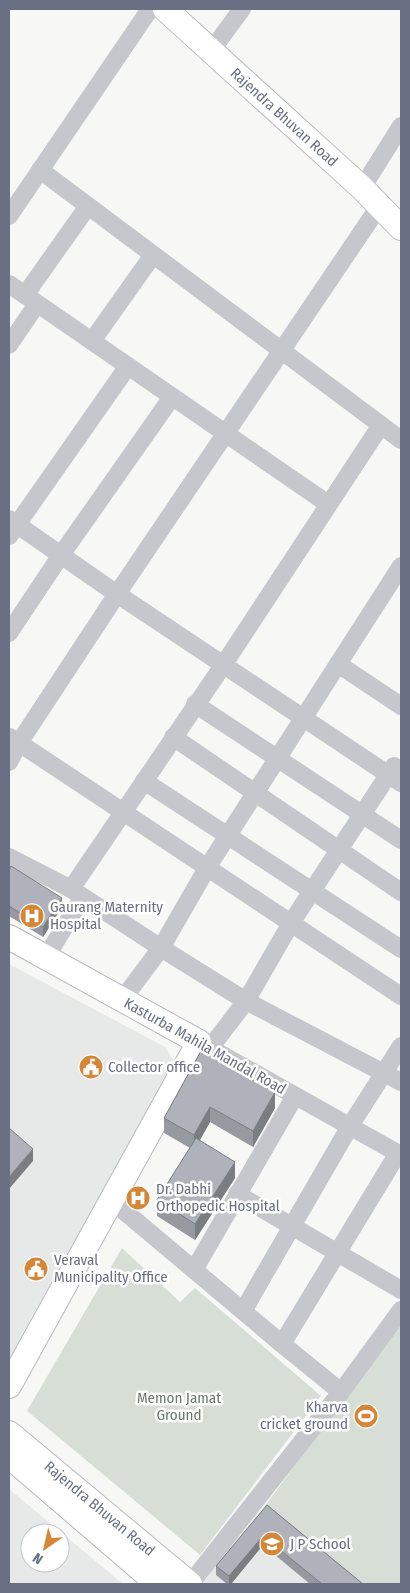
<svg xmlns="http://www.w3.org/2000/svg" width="410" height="1593" font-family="'Fira Sans Condensed',sans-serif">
<rect width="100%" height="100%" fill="#f7f7f5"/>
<!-- built -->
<g fill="#e7e8e8" fill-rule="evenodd">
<polygon points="9,964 165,1047 173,1059 174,1075 9,1372"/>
<path d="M 9,1489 L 123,1584 L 9,1584 ZM 30,1533 L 60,1533 L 60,1563 L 30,1563 Z"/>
<polygon points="265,1505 360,1584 205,1584 202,1582"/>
</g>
<!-- green -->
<g fill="#d7ded6">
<polygon points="122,1248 180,1302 195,1288 321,1396 200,1555 27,1411"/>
<polygon points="401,1322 401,1584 360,1584 265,1506 397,1326"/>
</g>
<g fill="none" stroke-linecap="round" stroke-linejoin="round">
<defs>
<g id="secondary">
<path id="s1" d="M 165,9 L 362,188 L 401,228"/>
<polyline points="9,937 199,1042 9,1386"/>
<path id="s2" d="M 9,1433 L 190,1584"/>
<polyline points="9,1456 158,1584"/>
</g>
</defs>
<!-- secondary casing -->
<use href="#secondary" stroke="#b8bac0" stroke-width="26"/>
<!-- street -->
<g stroke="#c6c7cc" stroke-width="18">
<polyline points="211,51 242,9"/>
<polyline points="40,170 401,440"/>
<polyline points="362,188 401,126"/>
<polyline points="9,216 150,9"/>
<polyline points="9,284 328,504"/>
<polyline points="25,295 88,206"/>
<polyline points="92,341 153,255"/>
<polyline points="9,345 37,304"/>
<polyline points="9,519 117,594 401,783"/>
<polyline points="9,536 128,366"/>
<polyline points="9,633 61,555 172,397"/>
<polyline points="338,664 401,706"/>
<polyline points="195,704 401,840"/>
<polyline points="10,737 401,996"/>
<polyline points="173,737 401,892"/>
<polyline points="9,762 19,743 117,594 380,205"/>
<polyline points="144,781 401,949"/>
<polyline points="9,857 71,889 161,948 246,1001 401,1082"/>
<polyline points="71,889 224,664 381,425"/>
<polyline points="46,957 83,897"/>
<polyline points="122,1000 161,948 207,868 401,566"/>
<polyline points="201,1043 401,1155"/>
<polyline points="210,1048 246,1001 291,923 394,766"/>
<polyline points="237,1194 401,1290"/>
<polyline points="111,1200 282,1344 341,1392"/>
<polyline points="194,1270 295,1096"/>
<polyline points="243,1311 350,1126 401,1046"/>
<polyline points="282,1344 398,1153"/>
<polyline points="190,1584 341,1392 401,1310"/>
</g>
<!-- secondary -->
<use href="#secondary" stroke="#fff" stroke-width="24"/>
</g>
<!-- wall -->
<g fill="#9699a0">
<polygon points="9,870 62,907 43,937 9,916"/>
<polygon points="201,1051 275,1108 253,1147 210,1122 200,1140 235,1178 195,1240 157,1216 157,1200 190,1148 164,1133 164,1118"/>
<polygon points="267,1505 363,1584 310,1584 263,1545 231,1584 227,1584 216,1575 216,1566"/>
</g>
<!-- shaded-wall -->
<g fill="#7a7d82">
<polygon points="62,898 62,907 43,937 43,927"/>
<polygon points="275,1092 275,1108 253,1147 253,1131"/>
<polygon points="210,1107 210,1122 194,1150 194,1135"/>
<polygon points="33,1149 33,1161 9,1189 9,1177"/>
<polygon points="235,1162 235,1178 195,1240 195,1224"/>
<polygon points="263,1536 263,1545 231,1584 229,1584 229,1576"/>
</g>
<!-- building -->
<g fill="#afb2ba" stroke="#7a7d82">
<polygon points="11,866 62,898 43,927 9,906 9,870"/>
<polygon points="201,1051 275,1092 253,1131 210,1107 194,1135 164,1118"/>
<polygon points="9,1128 33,1149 9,1177"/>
<polygon points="196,1138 235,1162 195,1224 157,1200"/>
<polygon points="267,1505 363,1584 322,1584 263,1536 229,1576 216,1566"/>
</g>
<!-- icons -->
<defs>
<symbol id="hospital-disc" viewBox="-11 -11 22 22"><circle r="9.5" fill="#d58637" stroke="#fff"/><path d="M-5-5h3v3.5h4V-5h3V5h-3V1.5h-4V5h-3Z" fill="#fff"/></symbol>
<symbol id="civic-disc" viewBox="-11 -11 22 22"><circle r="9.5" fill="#d58637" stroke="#fff"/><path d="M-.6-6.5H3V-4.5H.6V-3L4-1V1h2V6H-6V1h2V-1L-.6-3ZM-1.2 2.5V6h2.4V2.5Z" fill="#fff"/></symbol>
<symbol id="stadium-disc" viewBox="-11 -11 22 22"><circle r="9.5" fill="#d58637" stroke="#fff"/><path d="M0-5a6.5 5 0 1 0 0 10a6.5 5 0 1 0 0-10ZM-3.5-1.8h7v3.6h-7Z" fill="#fff"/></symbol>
<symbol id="school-disc" viewBox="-11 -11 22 22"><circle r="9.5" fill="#d58637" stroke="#fff"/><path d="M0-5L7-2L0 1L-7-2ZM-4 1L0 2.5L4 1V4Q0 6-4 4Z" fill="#fff"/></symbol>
</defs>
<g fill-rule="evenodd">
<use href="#hospital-disc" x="18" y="902" width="28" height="28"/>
<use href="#civic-disc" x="77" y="1053" width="28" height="28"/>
<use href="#hospital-disc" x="124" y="1184" width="28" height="28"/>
<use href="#civic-disc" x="22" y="1255" width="28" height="28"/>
<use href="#stadium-disc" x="352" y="1402" width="28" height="28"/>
<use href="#school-disc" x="258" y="1530" width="28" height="28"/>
</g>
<g text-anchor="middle" stroke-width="5" stroke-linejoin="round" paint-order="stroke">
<!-- street labels -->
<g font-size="15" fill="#697083" stroke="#fff">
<text dy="5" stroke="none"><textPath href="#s1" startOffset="161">Rajendra Bhuvan Road</textPath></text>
<text transform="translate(205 1046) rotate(29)" y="5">Kasturba Mahila Mandal Road</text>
<text dy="5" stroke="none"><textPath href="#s2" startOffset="118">Rajendra Bhuvan Road</textPath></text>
</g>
<!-- poi labels -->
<g font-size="15" fill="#697083" stroke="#fff" text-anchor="start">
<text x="50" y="912">Gaurang Maternity<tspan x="50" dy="17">Hospital</tspan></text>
<text x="108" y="1072">Collector office</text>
<text x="156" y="1194">Dr. Dabhi<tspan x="156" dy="17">Orthopedic Hospital</tspan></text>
<text x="54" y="1265">Veraval<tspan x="54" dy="17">Municipality Office</tspan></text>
<text x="348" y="1412" text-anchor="end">Kharva<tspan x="348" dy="17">cricket ground</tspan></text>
<text x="290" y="1549">J P School</text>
</g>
<!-- park labels -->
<g font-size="15" fill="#677b68" stroke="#fff">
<text x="179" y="1403">Memon Jamat<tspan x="179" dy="17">Ground</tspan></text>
</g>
</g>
<!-- border -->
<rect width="410" height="1593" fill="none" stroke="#697083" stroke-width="20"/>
<!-- north arrow -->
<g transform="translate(45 1548) rotate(214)"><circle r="24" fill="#ffffff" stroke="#c3c6cd"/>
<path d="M0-4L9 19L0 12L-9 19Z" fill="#d58637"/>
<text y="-8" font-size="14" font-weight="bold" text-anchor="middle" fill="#697083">N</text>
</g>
</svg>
